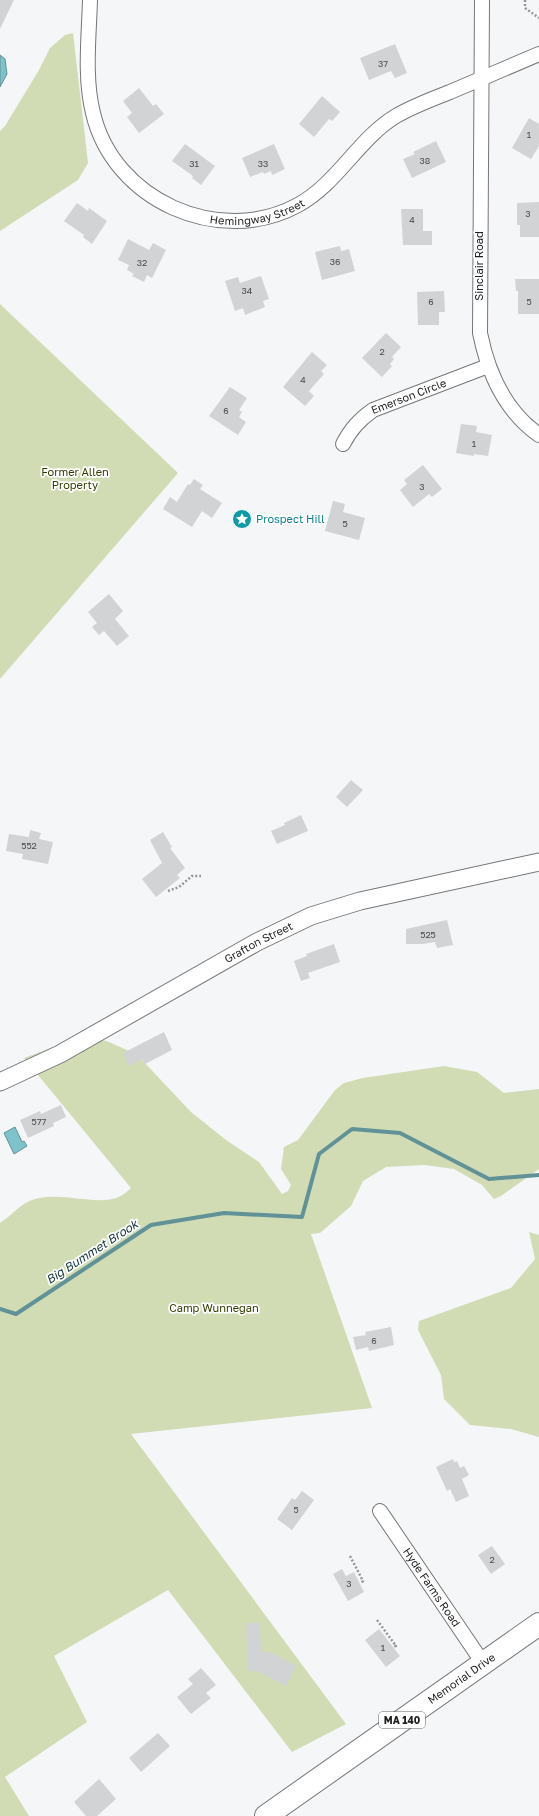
<svg xmlns="http://www.w3.org/2000/svg" width="539" height="1816" font-family="'Golos Text',sans-serif">
<rect width="100%" height="100%" fill="#f5f6f8"/>
<!-- green -->
<g fill="#d1dcb5">
<polygon points="73,33 88,163 78,180 0,231 0,131 5,126 39,70 50,48 65,35"/>
<polygon points="0,304 178,473 0,679"/>
<path d="M 86,1035 L 109,1042 L 129,1051 L 142,1060 L 191,1112 L 226,1140 L 259,1162 L 282,1194 L 288,1191 L 291,1185 L 281,1169 L 284,1147 L 298,1140 L 335,1090 L 344,1083 L 363,1078 L 444,1066 L 477,1072 L 504,1093 L 539,1089 L 539,1169 L 501,1196 L 494,1199 L 482,1185 L 454,1169 L 424,1165 L 386,1167 L 363,1181 L 351,1206 L 320,1233 L 311,1234 L 372,1408 L 131,1434 L 346,1724 L 292,1752 L 168,1590 L 54,1656 L 87,1722 L 5,1777 L 29,1816 L 0,1816 L 0,1223 C 14,1214 19,1204 35,1199 C 61,1192 94,1205 116,1198 C 122,1196 127,1192 131,1188 L 24,1058 Z"/>
<polygon points="529,1232 539,1235 539,1437 511,1429 470,1425 444,1399 441,1375 418,1330 419,1321 511,1288 535,1259"/>
</g>
<!-- water -->
<g fill="#7ec3cb" stroke="#619297">
<polygon points="0,55 5,59 7,74 0,87"/>
<polygon points="15,1127 22,1142 24,1141 27,1146 14,1154 4,1133"/>
</g>
<g fill="none" stroke-linecap="round" stroke-linejoin="round">
<!-- stream -->
<polyline stroke="#619297" stroke-width="4" points="0,1309 16,1314 151,1225 224,1213 302,1217 319,1154 352,1129 400,1133 489,1179 539,1175"/>
</g>
<!-- building -->
<g fill="#d1d3d5">
<polygon points="0,0 14,0 0,29"/>
<polygon points="395,44 407,73 395,78 391,71 369,80 360,58"/>
<polygon points="139,88 153,106 156,104 164,114 139,133 127,117 132,113 123,101"/>
<polygon points="322,96 340,112 332,121 329,119 314,137 299,124"/>
<polygon points="529,118 539,124 539,146 531,159 512,148"/>
<polygon points="436,141 446,162 412,178 403,159 415,154 413,152"/>
<polygon points="185,144 215,166 201,185 192,178 193,176 172,161"/>
<polygon points="274,144 285,169 272,175 271,171 264,174 263,172 250,177 242,158"/>
<polygon points="539,202 539,237 520,237 520,225 517,225 517,203"/>
<polygon points="77,203 88,211 89,208 107,221 92,244 83,237 84,235 64,221"/>
<polygon points="401,209 423,209 423,231 432,231 432,245 403,245"/>
<polygon points="128,239 149,250 153,243 166,250 152,278 147,275 144,282 132,276 134,274 127,270 129,265 118,260"/>
<polygon points="340,246 341,251 349,249 355,271 322,280 315,252"/>
<polygon points="261,276 269,299 263,301 265,307 245,315 243,308 235,311 225,281 238,277 240,283"/>
<polygon points="515,279 539,279 539,314 518,314 518,291 516,291"/>
<polygon points="444,291 445,312 439,312 439,325 418,325 417,292"/>
<polygon points="386,333 401,347 392,357 394,359 390,364 392,366 382,377 362,358"/>
<polygon points="312,352 327,365 321,371 324,374 309,391 314,396 305,406 283,387"/>
<polygon points="230,387 247,398 239,410 242,412 239,417 246,422 238,435 209,416"/>
<polygon points="461,424 477,426 476,432 492,435 488,456 474,454 474,456 456,453"/>
<polygon points="423,465 442,489 432,497 429,494 413,507 400,490 407,484 404,480"/>
<polygon points="194,479 203,485 200,489 222,503 212,518 202,511 192,527 163,509 170,497 177,502 188,484 190,485"/>
<polygon points="333,501 345,504 343,512 365,518 359,540 325,531"/>
<polygon points="109,594 123,611 115,619 129,636 117,646 104,631 99,635 92,627 97,623 88,612"/>
<polygon points="351,780 363,790 347,807 336,797"/>
<polygon points="301,815 308,831 277,844 271,831 285,825 284,823"/>
<polygon points="30,830 41,833 39,839 53,842 48,864 22,859 23,854 6,851 9,834 29,837"/>
<polygon points="163,832 172,847 170,848 185,868 177,875 180,878 156,897 142,879 162,863 150,840"/>
<polygon points="447,920 453,945 437,948 435,942 423,944 406,944 406,929"/>
<polygon points="334,944 340,962 308,973 310,978 301,981 294,961 307,956 306,954"/>
<polygon points="164,1032 172,1050 145,1064 142,1059 129,1066 123,1053"/>
<polygon points="61,1105 66,1117 53,1123 54,1126 28,1138 20,1120 40,1111 41,1114"/>
<polygon points="391,1327 394,1345 369,1351 368,1347 356,1350 353,1337 366,1335 365,1332"/>
<polygon points="453,1459 454,1462 457,1461 460,1468 464,1466 469,1475 462,1479 469,1496 456,1502 450,1489 447,1491 436,1467"/>
<polygon points="302,1491 314,1500 292,1530 277,1519 292,1498 295,1500"/>
<polygon points="492,1546 505,1564 491,1574 478,1555"/>
<polygon points="342,1569 346,1576 354,1572 364,1592 348,1601 333,1574"/>
<polygon points="246,1623 260,1623 261,1652 270,1652 296,1666 286,1686 257,1671 248,1671"/>
<polygon points="379,1629 400,1656 386,1667 365,1640"/>
<polygon points="201,1668 216,1685 206,1693 211,1698 191,1714 177,1697 193,1684 188,1679"/>
<polygon points="158,1733 170,1746 141,1772 129,1758"/>
<polygon points="99,1779 116,1799 97,1816 86,1816 74,1802"/>
</g>
<g fill="none" stroke-linecap="round" stroke-linejoin="round">
<defs>
<g id="minor">
<path id="s1" d="M 90,0 C 89,36 84,77 93,113 C 113,200 219,248 298,205 C 338,183 358,139 396,116 C 413,106 432,99 450,92 C 480,79 509,67 539,54"/>
<path d="M 482,0 L 480,333 C 488,373 505,411 539,435"/>
<path id="s2" d="M 343,444 C 351,429 359,420 373,410 L 488,366"/>
<path id="s3" d="M 380,1511 L 483,1663"/>
</g>
<g id="tertiary">
<path id="s4" d="M 0,1082 L 60,1054 L 257,942 L 311,916 L 360,901 L 539,862"/>
</g>
<g id="primary">
<path id="s5" d="M 266,1816 L 539,1624"/>
</g>
</defs>
<!-- minor casing -->
<use href="#minor" stroke="#757678" stroke-width="16"/>
<!-- tertiary casing -->
<use href="#tertiary" stroke="#757678" stroke-width="19"/>
<!-- primary casing -->
<use href="#primary" stroke="#757678" stroke-width="24"/>
<!-- path -->
<g stroke="#949596" stroke-width="2.5" stroke-dasharray="2 2" stroke-linecap="butt">
<polyline points="525,0 525,8 539,18"/>
<polyline points="168,891 179,887 192,876 201,876"/>
<polyline points="350,1556 363,1581 361,1583"/>
<polyline points="377,1620 396,1646 394,1646"/>
</g>
<!-- minor -->
<use href="#minor" stroke="#fff" stroke-width="14"/>
<!-- tertiary -->
<use href="#tertiary" stroke="#fff" stroke-width="17"/>
<!-- primary -->
<use href="#primary" stroke="#fff" stroke-width="22"/>
</g>
<!-- icons -->
<defs>
<symbol id="sight-disc" viewBox="-11 -11 22 22"><circle r="9.5" fill="#0f9aa8" stroke="#fff"/><path d="M0-6L1.8-2.2L6-1.7L2.9 1.2L3.7 5.4L0 3.3L-3.7 5.4L-2.9 1.2L-6-1.7L-1.8-2.2Z" fill="#fff"/></symbol>
</defs>
<g fill-rule="evenodd">
<use href="#sight-disc" x="231" y="508" width="22" height="22"/>
</g>
<g text-anchor="middle" stroke-width="3.5" stroke-linejoin="round" paint-order="stroke">
<!-- number labels -->
<g font-size="9" fill="#4b4c4c">
<text x="383" y="67">37</text>
<text x="529" y="138">1</text>
<text x="425" y="164">38</text>
<text x="194" y="167">31</text>
<text x="263" y="167">33</text>
<text x="528" y="217">3</text>
<text x="412" y="223">4</text>
<text x="335" y="265">36</text>
<text x="142" y="266">32</text>
<text x="247" y="294">34</text>
<text x="431" y="305">6</text>
<text x="529" y="305">5</text>
<text x="382" y="355">2</text>
<text x="303" y="383">4</text>
<text x="226" y="414">6</text>
<text x="474" y="447">1</text>
<text x="422" y="490">3</text>
<text x="345" y="527">5</text>
<text x="29" y="849">552</text>
<text x="428" y="938">525</text>
<text x="39" y="1125">577</text>
<text x="374" y="1344">6</text>
<text x="296" y="1513">5</text>
<text x="492" y="1563">2</text>
<text x="349" y="1587">3</text>
<text x="383" y="1651">1</text>
</g>
<!-- shield labels -->
<rect fill="#fff" stroke="#626262" stroke-width="1" x="379" y="1712" width="46" height="16" rx="3"/>
<g font-size="10" font-weight="bold" fill="#1e1f1f">
<text x="402" y="1724">MA 140</text>
</g>
<!-- street labels -->
<g font-size="11" fill="#1e1f1f" stroke="#fff">
<text dy="4" stroke="none"><textPath href="#s1" startOffset="329">Hemingway Street</textPath></text>
<text transform="translate(479 266) rotate(-90)" y="4">Sinclair Road</text>
<text dy="4" stroke="none"><textPath href="#s2" startOffset="84">Emerson Circle</textPath></text>
<text dy="4" stroke="none"><textPath href="#s4" startOffset="294">Grafton Street</textPath></text>
<text dy="4" stroke="none"><textPath href="#s3" startOffset="92">Hyde Farms Road</textPath></text>
<text dy="4" stroke="none"><textPath href="#s5" startOffset="239">Memorial Drive</textPath></text>
</g>
<!-- park labels -->
<g font-size="11" fill="#333e01" stroke="#fff">
<text x="75" y="476">Former Allen<tspan x="75" dy="13">Property</tspan></text>
<text x="214" y="1312">Camp Wunnegan</text>
</g>
<!-- culture labels -->
<g font-size="11" fill="#0d838f" stroke="#fff" text-anchor="start">
<text x="256" y="523">Prospect Hill</text>
</g>
<!-- water labels -->
<g font-size="12" font-style="italic" fill="#15373b" stroke="#fff">
<text transform="translate(92 1252) rotate(-33)" y="4">Big Bummet Brook</text>
</g>
</g>
</svg>
